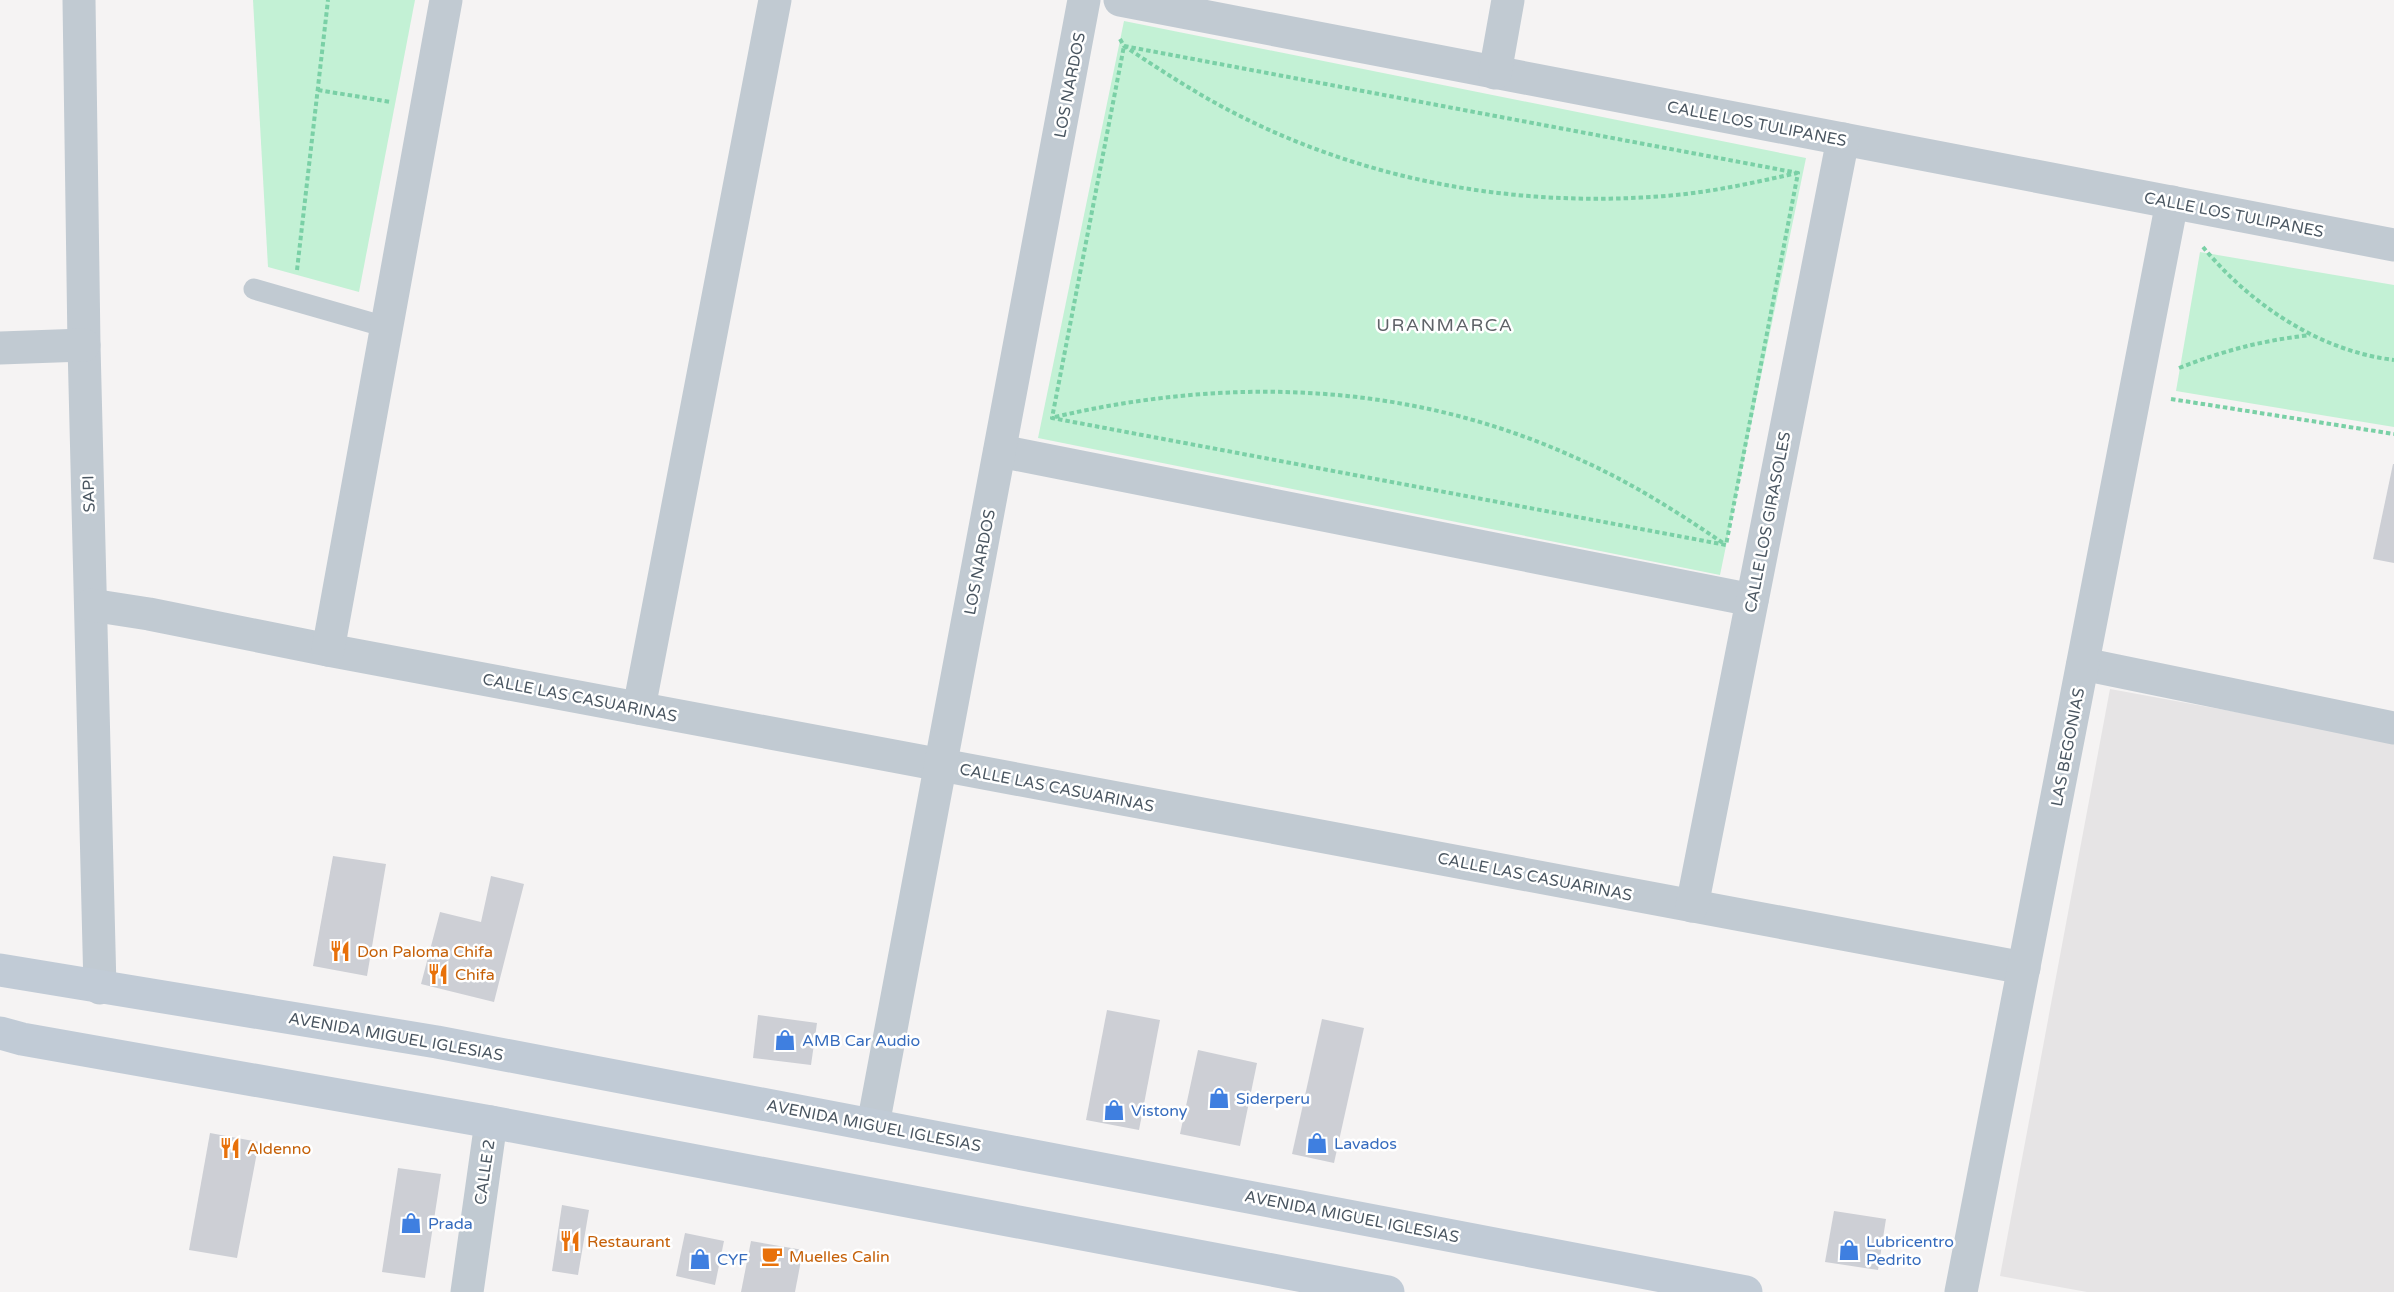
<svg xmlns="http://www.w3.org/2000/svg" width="2394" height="1292" font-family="'Varela Round',sans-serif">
<rect width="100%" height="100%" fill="#f5f3f3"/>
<!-- education -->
<polygon fill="#e6e4e5" points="2110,689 2394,741 2394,1292 2087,1292 2000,1276"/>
<!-- green -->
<g fill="#c3f1d5">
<polygon points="253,0 415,0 359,292 268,267"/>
<polygon points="1124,21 1806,158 1720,575 1038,438"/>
<polygon points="2200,252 2394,285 2394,427 2176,391"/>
</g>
<!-- building -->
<g fill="#cdcfd5">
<polygon points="2393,464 2394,464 2394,563 2373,559"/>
<polygon points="333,856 386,864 367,976 313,966"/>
<polygon points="491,876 524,884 494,1002 421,984 440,912 481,922"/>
<polygon points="1107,1010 1160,1020 1139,1130 1086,1120"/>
<polygon points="758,1015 817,1023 811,1065 753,1058"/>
<polygon points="1322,1019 1364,1028 1334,1163 1292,1154"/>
<polygon points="1198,1050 1257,1063 1240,1146 1180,1134"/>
<polygon points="210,1133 259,1142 237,1258 189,1250"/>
<polygon points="398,1168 441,1174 425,1278 382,1272"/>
<polygon points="562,1205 589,1210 578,1275 552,1271"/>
<polygon points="1834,1211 1886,1219 1878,1270 1825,1262"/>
<polygon points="685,1233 724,1241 715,1285 676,1276"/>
<polygon points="751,1241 803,1250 795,1292 741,1292"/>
</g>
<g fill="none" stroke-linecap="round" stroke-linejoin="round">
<!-- path -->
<g stroke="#7ad0a6" stroke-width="4" stroke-dasharray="4.5 3" stroke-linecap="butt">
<path d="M 1120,39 L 1124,46 C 1162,71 1200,96 1240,116 C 1375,184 1527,209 1676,195 C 1717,191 1757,182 1797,173"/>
<polygon points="1124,46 1798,173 1726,545 1052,418"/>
<polyline points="318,90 391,102"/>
<path d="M 2203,247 C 2250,304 2319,351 2394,360"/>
<polyline points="297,270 328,0"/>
<path d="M 2179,368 C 2226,350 2260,341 2310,335"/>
<polyline points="2171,399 2394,434"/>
<path d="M 1055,417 C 1229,376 1409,382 1574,457 C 1627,480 1676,511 1723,543"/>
</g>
<!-- service -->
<polyline stroke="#c1cad2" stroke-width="21" points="254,289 386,327"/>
<!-- minor -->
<g stroke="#c1cad2" stroke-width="33">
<polyline points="79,0 84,345 100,988"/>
<polyline points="1120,0 2394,245"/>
<polyline points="1495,73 1508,0"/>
<polyline points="0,348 84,345"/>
<polyline points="1000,451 1752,600"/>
<polyline points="91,605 149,614 328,650 2024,968"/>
<polyline points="328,650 446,0"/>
<polyline points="2083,664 2394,728"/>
<polyline points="639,708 775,0"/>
<polyline points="1692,906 1843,139"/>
<polyline points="873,1125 1084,0"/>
<polyline points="467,1292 491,1122"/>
<polyline points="1961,1292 2172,202"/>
</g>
<!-- secondary -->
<g stroke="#c1cbd6" stroke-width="33">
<polyline points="0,970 437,1042 1746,1292"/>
<polyline points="0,1033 22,1039 491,1122 1388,1292"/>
</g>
</g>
<!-- icons -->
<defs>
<symbol id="restaurant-bare" viewBox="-9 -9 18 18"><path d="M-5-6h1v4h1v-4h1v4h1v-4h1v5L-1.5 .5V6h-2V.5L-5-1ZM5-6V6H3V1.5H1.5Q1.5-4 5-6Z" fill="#e8710a" stroke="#fff" stroke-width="2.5" paint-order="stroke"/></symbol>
<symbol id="shop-bare" viewBox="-9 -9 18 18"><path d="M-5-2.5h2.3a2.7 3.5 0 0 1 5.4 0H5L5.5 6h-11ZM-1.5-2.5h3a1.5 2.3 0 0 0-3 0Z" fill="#3f7fe0" stroke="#fff" stroke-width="2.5" paint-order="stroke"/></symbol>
<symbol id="cafe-bare" viewBox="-9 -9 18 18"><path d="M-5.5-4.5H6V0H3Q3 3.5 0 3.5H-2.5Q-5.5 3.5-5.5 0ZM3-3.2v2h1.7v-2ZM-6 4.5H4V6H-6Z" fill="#e8710a" stroke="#fff" stroke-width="2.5" paint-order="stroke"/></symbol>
</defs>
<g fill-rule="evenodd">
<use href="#restaurant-bare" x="325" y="936" width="30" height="30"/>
<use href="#restaurant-bare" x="423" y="959" width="30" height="30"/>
<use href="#shop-bare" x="770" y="1025" width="30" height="30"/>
<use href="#shop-bare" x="1204" y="1083" width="30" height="30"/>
<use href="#shop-bare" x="1099" y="1095" width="30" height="30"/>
<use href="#shop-bare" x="1302" y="1128" width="30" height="30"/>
<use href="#restaurant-bare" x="215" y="1133" width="30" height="30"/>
<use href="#shop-bare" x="396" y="1208" width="30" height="30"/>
<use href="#restaurant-bare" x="555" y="1226" width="30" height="30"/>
<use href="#shop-bare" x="1834" y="1235" width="30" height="30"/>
<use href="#cafe-bare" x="757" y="1241" width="30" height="30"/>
<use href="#shop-bare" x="685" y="1244" width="30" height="30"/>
</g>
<g text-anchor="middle" stroke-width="5" stroke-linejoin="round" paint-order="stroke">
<!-- street labels -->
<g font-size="16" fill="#4a5661" stroke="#fff">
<text transform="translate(1069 85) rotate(-79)" y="6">LOS NARDOS</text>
<text transform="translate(1757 123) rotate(11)" y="6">CALLE LOS TULIPANES</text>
<text transform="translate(2234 214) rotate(11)" y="6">CALLE LOS TULIPANES</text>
<text transform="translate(88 494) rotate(-92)" y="6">SAPI</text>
<text transform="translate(1767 522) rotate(-79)" y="6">CALLE LOS GIRASOLES</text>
<text transform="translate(979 562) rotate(-79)" y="6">LOS NARDOS</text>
<text transform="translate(580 697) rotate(11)" y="6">CALLE LAS CASUARINAS</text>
<text transform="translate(2067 747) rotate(-79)" y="6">LAS BEGONIAS</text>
<text transform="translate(1057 787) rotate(11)" y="6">CALLE LAS CASUARINAS</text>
<text transform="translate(1535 876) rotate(11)" y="6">CALLE LAS CASUARINAS</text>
<text transform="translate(396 1036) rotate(10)" y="6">AVENIDA MIGUEL IGLESIAS</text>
<text transform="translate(874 1125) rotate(11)" y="6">AVENIDA MIGUEL IGLESIAS</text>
<text transform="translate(484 1172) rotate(-82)" y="6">CALLE 2</text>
<text transform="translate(1352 1216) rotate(11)" y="6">AVENIDA MIGUEL IGLESIAS</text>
</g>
<!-- food labels -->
<g font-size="16" fill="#c56008" stroke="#fff" text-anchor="start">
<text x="357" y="957">Don Paloma Chifa</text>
<text x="455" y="980">Chifa</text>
<text x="247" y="1154">Aldenno</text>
<text x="587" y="1247">Restaurant</text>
<text x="789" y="1262">Muelles Calin</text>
</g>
<!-- shop labels -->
<g font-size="16" fill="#366cbe" stroke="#fff" text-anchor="start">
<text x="802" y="1046">AMB Car Audio</text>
<text x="1236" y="1104">Siderperu</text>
<text x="1131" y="1116">Vistony</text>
<text x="1334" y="1149">Lavados</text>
<text x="428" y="1229">Prada</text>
<text x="1866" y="1247">Lubricentro<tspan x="1866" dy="18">Pedrito</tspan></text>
<text x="717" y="1265">CYF</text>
</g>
<!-- neighbourhood labels -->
<g font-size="18" letter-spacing="1.5" fill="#5f6368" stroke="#fff">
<text x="1445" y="331">URANMARCA</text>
</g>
</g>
</svg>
